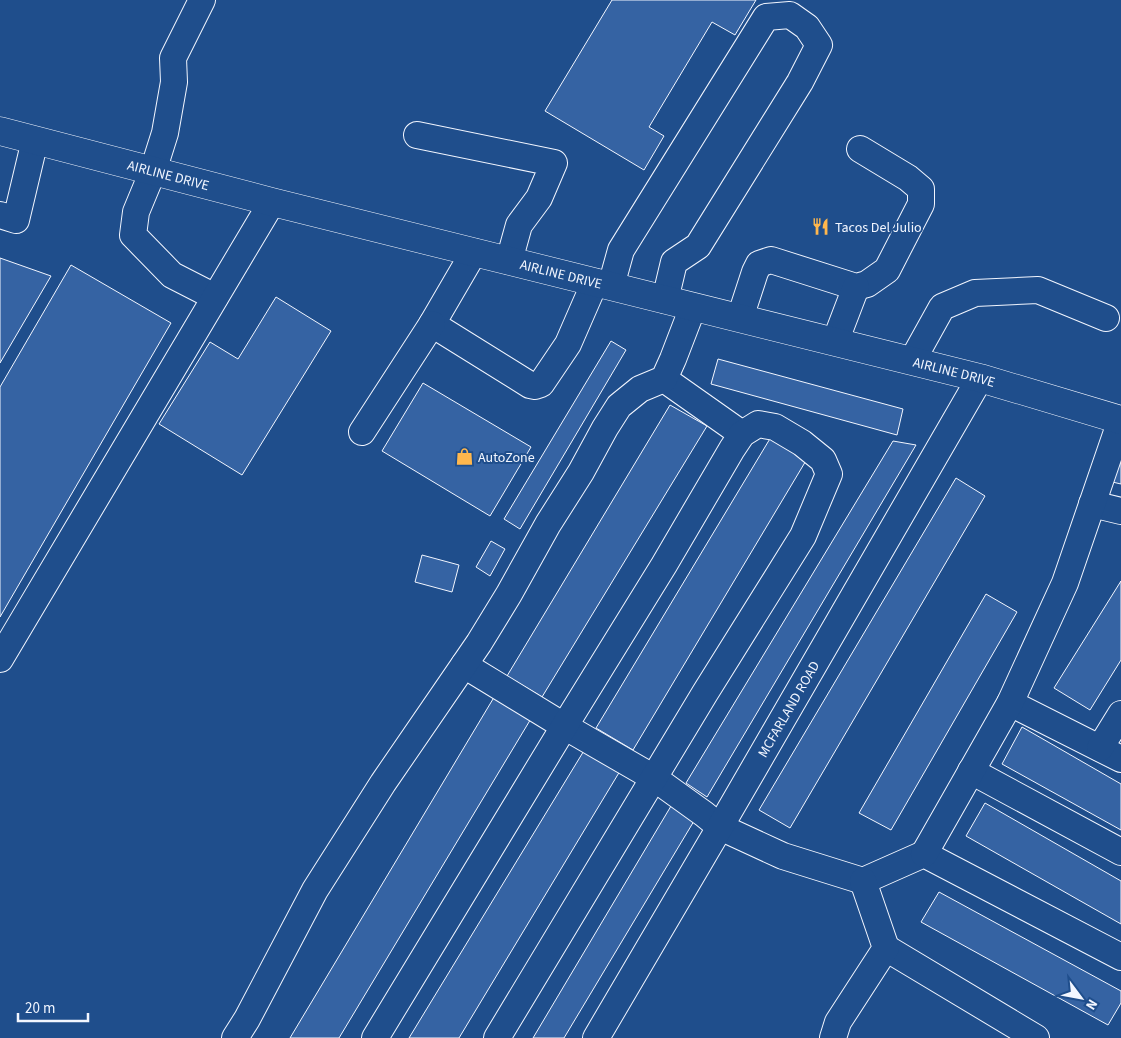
<svg xmlns="http://www.w3.org/2000/svg" width="1121" height="1038" font-family="'Source Sans 3',sans-serif">
<rect width="100%" height="100%" fill="#1f4e8c"/>
<!-- building -->
<g fill="#3563a3" stroke="#f2f6ff">
<polygon points="612,0 756,0 735,35 712,22 649,127 664,136 644,170 545,111"/>
<polygon points="0,258 51,276 0,363"/>
<polygon points="71,265 171,323 0,617 0,387"/>
<polygon points="276,297 331,331 242,475 159,424 210,342 238,359"/>
<polygon points="611,341 626,350 520,529 504,519"/>
<polygon points="718,359 903,409 897,435 711,384"/>
<polygon points="423,383 531,447 490,516 382,451"/>
<polygon points="670,405 707,426 542,697 507,676"/>
<polygon points="771,437 807,459 633,750 596,728"/>
<polygon points="893,441 916,445 707,797 686,783"/>
<polygon points="1121,460 1121,484 1108,481"/>
<polygon points="956,478 985,496 790,828 759,810"/>
<polygon points="491,541 505,549 490,576 476,567"/>
<polygon points="422,555 459,565 452,592 415,582"/>
<polygon points="1121,581 1121,660 1090,710 1054,688"/>
<polygon points="986,594 1017,612 891,830 859,813"/>
<polygon points="496,694 532,717 339,1038 290,1038"/>
<polygon points="1022,727 1121,784 1121,830 1002,764"/>
<polygon points="585,749 620,771 459,1038 409,1038"/>
<polygon points="674,801 697,816 564,1038 533,1038"/>
<polygon points="985,803 1121,881 1121,924 966,836"/>
<polygon points="939,892 1121,991 1121,1003 1108,1025 921,922"/>
</g>
<g fill="none" stroke-linecap="round" stroke-linejoin="round">
<defs>
<g id="minor">
<polyline points="202,0 173,58 174,82 165,133 153,171 136,212 133,235 172,275 215,297"/>
<polyline points="417,135 554,163 539,198 519,225 509,261"/>
<polyline points="0,215 16,220 35,140"/>
<polyline points="474,252 432,324 530,385 535,386 541,384 568,344 595,282"/>
<polyline points="611,286 621,250 766,17 790,15 807,27 819,45 800,82 698,246 674,262 665,300"/>
<polyline points="740,318 755,272 759,264 771,260 856,287 867,284 887,270 921,204 921,189 908,178 860,149"/>
<polyline points="835,342 856,287"/>
<polyline points="912,361 942,307 975,293 1038,290 1106,318"/>
<polyline points="664,379 742,434"/>
<polyline points="362,432 432,324"/>
<polyline points="1092,504 1121,511"/>
<polyline points="0,659 272,202"/>
<polyline points="464,665 564,726 654,778 704,814 720,827 783,856 863,881 924,854 1121,957"/>
<polyline points="1010,703 1121,759"/>
<polyline points="1100,748 1121,714"/>
<polyline points="971,771 1121,852"/>
<polyline points="924,854 1010,703 1065,583 1121,420"/>
<polyline points="886,948 1036,1038"/>
<polyline points="235,1038 247,1019 315,890 383,783 479,643 509,594 548,524 581,472 605,428 619,406 640,389 664,379 673,359 693,307"/>
<polyline points="375,1038 559,735 664,565 732,449 742,434 758,424 775,427 802,443 823,460 829,474 803,536 705,693 497,1038"/>
<path id="s1" d="M 596,1038 L 720,827 L 980,378"/>
<polyline points="833,1038 838,1022 886,948 863,881"/>
</g>
<g id="major">
<path id="s2" d="M 0,131 L 272,202 L 980,378 L 1121,420"/>
</g>
</defs>
<!-- minor casing -->
<use href="#minor" stroke="#f2f6ff" stroke-width="28"/>
<!-- major casing -->
<use href="#major" stroke="#f2f6ff" stroke-width="29"/>
<!-- minor -->
<use href="#minor" stroke="#1f4e8c" stroke-width="26"/>
<!-- major -->
<use href="#major" stroke="#1f4e8c" stroke-width="28"/>
</g>
<!-- icons -->
<defs>
<symbol id="restaurant-bare" viewBox="-9 -9 18 18"><path d="M-5-6h1v4h1v-4h1v4h1v-4h1v5L-1.5 .5V6h-2V.5L-5-1ZM5-6V6H3V1.5H1.5Q1.5-4 5-6Z" fill="#ffb74d" stroke="#1f4e8c" stroke-width="2.5" paint-order="stroke"/></symbol>
<symbol id="shop-bare" viewBox="-9 -9 18 18"><path d="M-5-2.5h2.3a2.7 3.5 0 0 1 5.4 0H5L5.5 6h-11ZM-1.5-2.5h3a1.5 2.3 0 0 0-3 0Z" fill="#ffb74d" stroke="#1f4e8c" stroke-width="2.5" paint-order="stroke"/></symbol>
</defs>
<g fill-rule="evenodd">
<use href="#restaurant-bare" x="808" y="214" width="25" height="25"/>
<use href="#shop-bare" x="452" y="444" width="25" height="25"/>
</g>
<g text-anchor="middle" stroke-width="4" stroke-linejoin="round" paint-order="stroke">
<!-- street labels -->
<g font-size="14" fill="#f2f6ff" stroke="#1f4e8c">
<text dy="5" stroke="none"><textPath href="#s2" startOffset="174">AIRLINE DRIVE</textPath></text>
<text dy="5" stroke="none"><textPath href="#s2" startOffset="579">AIRLINE DRIVE</textPath></text>
<text dy="5" stroke="none"><textPath href="#s2" startOffset="984">AIRLINE DRIVE</textPath></text>
<text dy="5" stroke="none"><textPath href="#s1" startOffset="381">MCFARLAND ROAD</textPath></text>
</g>
<!-- poi labels -->
<g font-size="14" fill="#f2f6ff" stroke="#1f4e8c" text-anchor="start">
<text x="835" y="232">Tacos Del Julio</text>
<text x="478" y="462">AutoZone</text>
</g>
</g>
<!-- north arrow -->
<g transform="translate(1081 998) rotate(122)" stroke="#1f4e8c" stroke-width="4" paint-order="stroke">
<path d="M0-4L9 19L0 12L-9 19Z" fill="#f2f6ff"/>
<text y="-8" font-size="14" font-weight="bold" text-anchor="middle" fill="#f2f6ff">N</text>
</g>
<!-- scale -->
<path d="M18 1013v8h70v-8" fill="none" stroke="#f2f6ff" stroke-width="2.5"/>
<text x="25" y="1013" font-size="15" fill="#f2f6ff" stroke="#1f4e8c" stroke-width="4" paint-order="stroke">20 m</text>
</svg>
